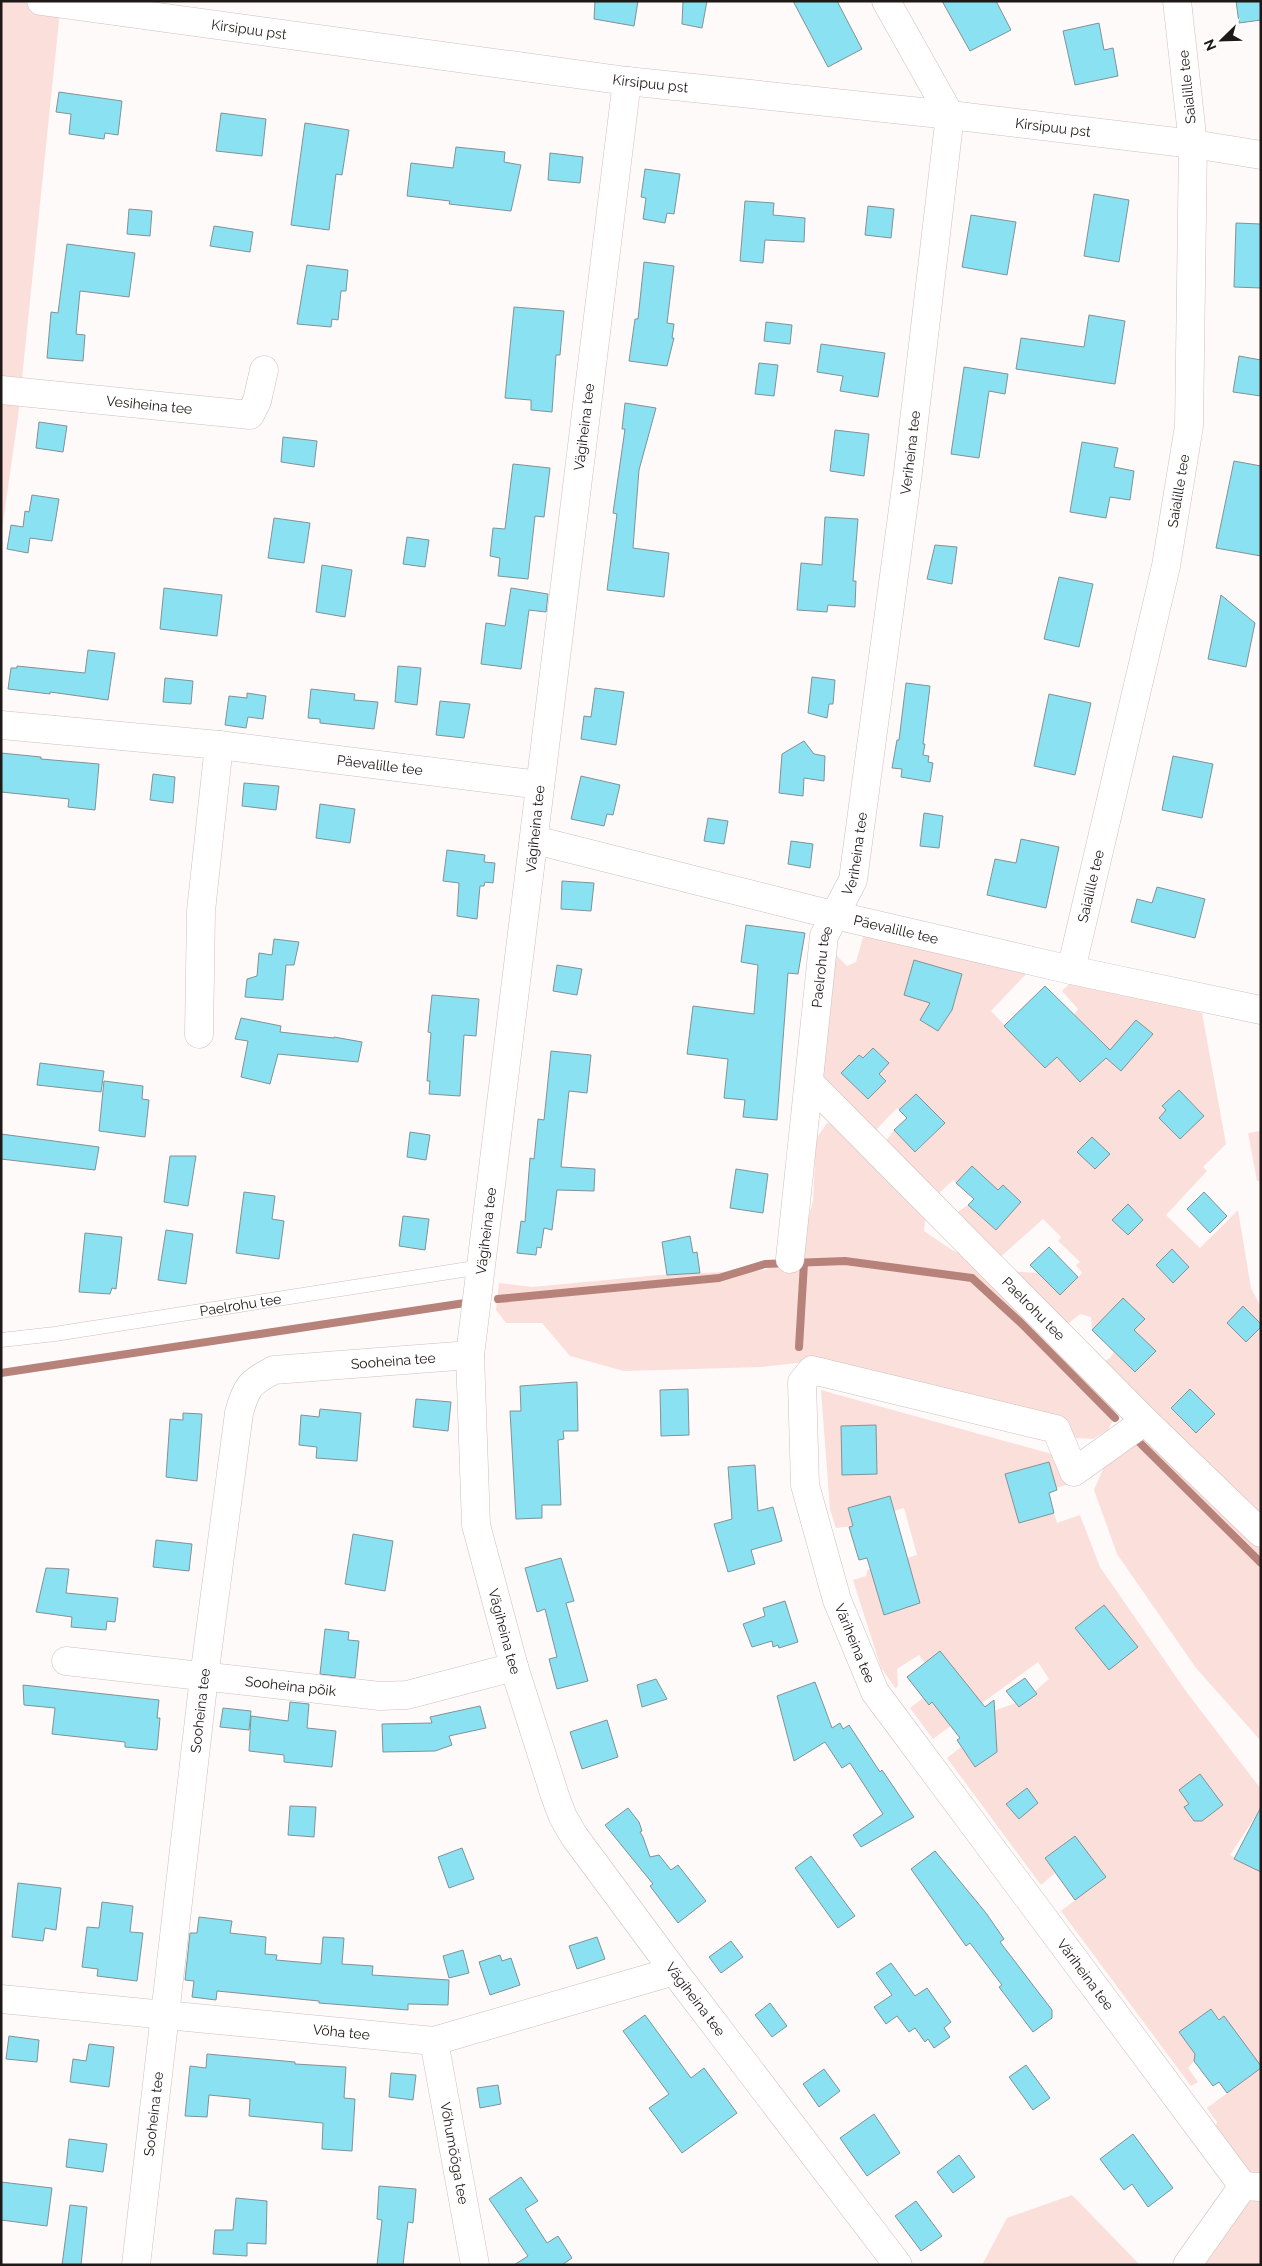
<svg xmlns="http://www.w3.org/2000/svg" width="1262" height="2266" font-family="Raleway,sans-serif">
<rect width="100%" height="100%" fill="#fefafa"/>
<!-- green -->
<g fill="#fbdfdb">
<polygon points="1,1 61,1 18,417 1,537"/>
<polygon points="864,934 1029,971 991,1011 1045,1068 1086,1027 1074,1015 1078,1009 1062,991 1072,981 1202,1013 1226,1144 1203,1167 1207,1171 1166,1215 1200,1248 1238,1210 1251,1288 1261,1307 1261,1518 1101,1363 1110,1358 1114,1352 1136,1372 1155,1351 1134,1330 1145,1319 1123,1298 1092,1330 1091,1317 1080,1314 1069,1323 1068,1331 1008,1271 1037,1273 1060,1295 1082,1273 1076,1265 1080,1262 1058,1241 1061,1237 1043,1219 997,1260 953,1215 968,1205 996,1230 1021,1202 1003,1185 998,1190 956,1183 953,1180 935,1197 883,1145 894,1130 916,1152 945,1123 916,1094 899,1110 897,1108 872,1134 818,1080 833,952 847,966 856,962"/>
<polygon points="827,1123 837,1125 926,1212 924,1231 952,1250 971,1257 1118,1410 1108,1430 1093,1439 1076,1438 1048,1415 914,1380 805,1362 761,1367 624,1371 570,1356 542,1323 506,1323 496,1310 499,1283 532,1287 660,1275 765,1270 799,1250 813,1201 816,1139"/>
<polygon points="1261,1131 1261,1181 1257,1181 1248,1133"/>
<polygon points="821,1390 1059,1456 1069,1484 1056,1488 1048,1462 1005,1474 1019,1523 1054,1513 1057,1523 1080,1515 1100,1567 1188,1694 1261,1789 1261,1808 1230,1855 1261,1872 1261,2066 1211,2009 1179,2032 1195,2054 1194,2061 1188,2068 1198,2082 1191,2086 1061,1911 1105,1877 1074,1836 1045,1858 1055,1873 1041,1885 947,1758 961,1747 975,1767 997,1752 997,1736 984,1718 993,1711 1016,1703 1020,1707 1037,1694 1035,1691 1049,1679 1038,1662 933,1739 910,1708 923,1698 929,1704 932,1702 941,1714 971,1691 925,1663 919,1655 897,1669 898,1685 896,1689 881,1668 853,1580 866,1576 867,1570 917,1555 904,1508 894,1511 890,1496 848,1508 853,1526 836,1528 830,1509"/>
<polygon points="1143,1435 1261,1541 1261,1741 1196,1668 1117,1554 1094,1490 1109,1455"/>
<polygon points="1261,2068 1261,2172 1219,2178 1200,2151 1213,2133 1217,2122 1207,2108"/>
<polygon points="1072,2195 1140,2265 982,2265 1007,2218"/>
<path d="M 1261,2197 L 1261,2265 L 1194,2265 C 1211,2243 1233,2202 1261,2197 Z"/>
</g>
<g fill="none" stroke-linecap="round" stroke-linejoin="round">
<!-- stream -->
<g stroke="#b7827a" stroke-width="8">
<polyline points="498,1299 719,1278 765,1264 845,1261 972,1278 1021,1323 1115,1418"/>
<polyline points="799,1347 804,1263"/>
<polyline points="1,1373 465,1303"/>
<polyline points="1138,1441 1261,1563"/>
</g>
</g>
<!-- building -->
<g fill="#8ae1f1" stroke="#829295">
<polygon points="595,1 638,1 634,26 594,19"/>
<polygon points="683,1 707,1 702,28 682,24"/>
<polygon points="793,1 837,1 862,49 828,67"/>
<polygon points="942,1 996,1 1011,30 970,51"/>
<polygon points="1236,1 1261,1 1261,20 1239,23"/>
<polygon points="1099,23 1104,50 1113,48 1118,76 1075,85 1063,31"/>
<polygon points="59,92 122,101 118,135 105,133 104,139 69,134 71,114 56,112"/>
<polygon points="221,113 266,119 262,156 216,151"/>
<polygon points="305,123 349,130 342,175 336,174 329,230 291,225"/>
<polygon points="456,147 505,152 504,162 521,165 511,211 449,204 450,201 407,196 411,163 453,168"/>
<polygon points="550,153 583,157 580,183 548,180"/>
<polygon points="645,169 680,174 674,214 667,213 665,223 643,219 646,198 641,197"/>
<polygon points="1094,194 1129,200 1119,262 1084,256"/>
<polygon points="745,201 774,203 773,215 805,218 804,242 765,240 763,263 740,261"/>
<polygon points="868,206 894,209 891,238 865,235"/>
<polygon points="129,209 152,211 150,236 127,234"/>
<polygon points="971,215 1016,222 1007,275 962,267"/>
<polygon points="1236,223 1261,224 1261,288 1234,287"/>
<polygon points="214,226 253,232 250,252 210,246"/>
<polygon points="67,244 135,253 129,297 80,291 76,334 85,335 83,361 47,358 51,312 58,313"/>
<polygon points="644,262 674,266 667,323 674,324 672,338 674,338 667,366 629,361 635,319 638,319"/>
<polygon points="307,265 348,270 346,291 341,291 338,320 332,319 331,327 297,324"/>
<polygon points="514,307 564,311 560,355 556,355 552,412 531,410 531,400 505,398"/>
<polygon points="1089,315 1125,321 1115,384 1016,369 1021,338 1084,347"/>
<polygon points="766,322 792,325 790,344 764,341"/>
<polygon points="821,344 885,353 878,397 840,391 843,376 817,372"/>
<polygon points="1239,356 1261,360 1261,396 1233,392"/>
<polygon points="759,363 778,365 774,396 755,394"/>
<polygon points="964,367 1008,374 1005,394 989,391 979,458 951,454"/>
<polygon points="625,403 656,408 639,470 633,548 669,553 664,597 607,590 617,514 613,513 625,429 622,429"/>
<polygon points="39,422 67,426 63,452 36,448"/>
<polygon points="835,430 869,434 864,476 830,471"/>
<polygon points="283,437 317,441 314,467 281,462"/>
<polygon points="1082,442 1118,448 1114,467 1134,471 1130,500 1110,497 1106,518 1070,512"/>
<polygon points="1234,461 1261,466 1261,556 1216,548"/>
<polygon points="513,464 550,468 544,517 535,516 528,579 498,576 500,558 490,556 493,528 505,529"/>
<polygon points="32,495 59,499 52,541 30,538 28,553 7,549 11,525 23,527 25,511 29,512"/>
<polygon points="825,517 858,519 853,581 856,581 855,607 828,605 827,612 797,610 801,563 822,565"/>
<polygon points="274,518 310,523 304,563 268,558"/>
<polygon points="407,537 429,540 425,567 403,564"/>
<polygon points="935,545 957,547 952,584 927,579"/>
<polygon points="322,565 352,570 345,617 316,612"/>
<polygon points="1059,577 1093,584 1079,647 1044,639"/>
<polygon points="164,588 222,595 217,636 160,629"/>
<polygon points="511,588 548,594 546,612 529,610 521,669 481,664 486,623 505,626"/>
<polygon points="1221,595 1255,623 1246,667 1208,659"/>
<polygon points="88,650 115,653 108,700 50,692 50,694 8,689 11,668 17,668 17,666 85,673"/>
<polygon points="398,666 421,668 417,705 395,702"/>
<polygon points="812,677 835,680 833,704 829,704 827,718 808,713"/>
<polygon points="165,678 193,681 191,704 163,702"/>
<polygon points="906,683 930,686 923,744 925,744 923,755 929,756 928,762 933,763 930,782 901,777 902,769 892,768 897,740 899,740"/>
<polygon points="595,688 624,692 616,745 581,739 584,716 591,717"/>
<polygon points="311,689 355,694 354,700 378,702 374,729 320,723 320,719 308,718"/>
<polygon points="247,693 266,696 263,719 248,717 246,728 225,725 229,696 247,698"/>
<polygon points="1049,694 1091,703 1075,775 1034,766"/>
<polygon points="440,701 470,704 464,738 436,735"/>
<polygon points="804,741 814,754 825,756 824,781 804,778 803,796 779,793 782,754"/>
<polygon points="1,753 41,757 41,759 99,764 95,810 68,807 69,799 1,792"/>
<polygon points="1173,756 1213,764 1202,818 1162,810"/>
<polygon points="153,774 175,777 173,803 150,800"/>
<polygon points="581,776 620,785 613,815 607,814 604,826 571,819"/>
<polygon points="244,783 279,786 276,810 242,806"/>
<polygon points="320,804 355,809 350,843 316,838"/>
<polygon points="924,813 943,816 939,848 920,846"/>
<polygon points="708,818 728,821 724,844 704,841"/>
<polygon points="1021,839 1059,847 1046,908 987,895 995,859 1016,863"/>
<polygon points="791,841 813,844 810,868 788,864"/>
<polygon points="447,850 485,855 484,862 495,863 493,883 485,882 484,886 480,886 477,919 457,916 459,883 443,881"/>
<polygon points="562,881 594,883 591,911 561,909"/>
<polygon points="1157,887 1205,899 1195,938 1131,922 1137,899 1152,903"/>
<polygon points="746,925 805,933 798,974 788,973 777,1120 743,1117 745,1100 724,1098 728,1059 687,1054 693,1006 754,1014 758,965 741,962"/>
<polygon points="274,939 299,942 294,965 286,965 283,1000 245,997 247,979 257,976 259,953 272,955"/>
<polygon points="914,960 962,974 952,1010 938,1031 920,1020 930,1003 904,995"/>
<polygon points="557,965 582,969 577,995 553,991"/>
<polygon points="1045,986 1110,1050 1136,1020 1153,1034 1121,1071 1106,1058 1080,1082 1057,1057 1045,1068 1004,1026"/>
<polygon points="432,995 479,999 476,1036 464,1035 460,1096 429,1094 430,1081 427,1081 431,1033 428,1032"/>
<polygon points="241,1018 281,1026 280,1032 334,1038 334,1037 362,1042 358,1062 278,1054 270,1084 241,1077 248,1041 235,1039"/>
<polygon points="873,1048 889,1063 879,1074 886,1081 868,1099 841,1073 859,1055 863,1058"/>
<polygon points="551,1051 591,1055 587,1093 569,1091 561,1167 595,1169 594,1191 557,1190 552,1230 544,1228 541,1248 537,1247 536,1255 517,1253 521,1221 525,1222 530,1158 534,1159 538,1119 544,1120"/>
<polygon points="40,1063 104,1071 101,1092 37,1085"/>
<polygon points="104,1081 143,1086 142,1099 149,1100 145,1137 99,1131"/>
<polygon points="1179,1090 1204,1116 1180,1139 1159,1118 1166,1110 1162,1106"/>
<polygon points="916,1094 945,1123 915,1152 894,1130 907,1118 899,1110"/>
<polygon points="410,1132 430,1135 426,1160 407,1157"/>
<polygon points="1,1134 99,1147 95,1170 1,1159"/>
<polygon points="1092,1137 1110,1154 1095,1169 1077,1152"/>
<polygon points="170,1156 196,1156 188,1206 164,1202"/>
<polygon points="972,1166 998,1190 1003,1185 1021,1202 996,1230 968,1205 974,1199 956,1183"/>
<polygon points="736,1169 768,1174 763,1213 730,1208"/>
<polygon points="244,1192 275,1196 272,1219 284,1221 279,1259 236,1253"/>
<polygon points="1204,1192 1227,1216 1210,1233 1187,1209"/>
<polygon points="1128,1204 1143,1220 1128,1235 1112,1220"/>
<polygon points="403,1216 429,1219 425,1250 399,1246"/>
<polygon points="166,1230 193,1234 186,1284 158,1280"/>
<polygon points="85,1233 122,1237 116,1289 112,1288 110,1294 79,1292"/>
<polygon points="690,1236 693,1253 697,1252 700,1273 667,1275 662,1242"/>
<polygon points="1049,1247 1078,1277 1060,1295 1030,1265"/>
<polygon points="1172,1249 1189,1267 1173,1283 1156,1265"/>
<polygon points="1123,1298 1145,1319 1134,1330 1156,1351 1135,1372 1092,1330"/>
<polygon points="1243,1306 1261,1324 1261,1327 1246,1342 1227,1323"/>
<polygon points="577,1382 578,1431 563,1431 564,1439 558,1440 561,1505 542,1505 542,1518 516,1519 510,1411 521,1411 520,1386"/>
<polygon points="688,1389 689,1435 661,1436 660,1390"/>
<polygon points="1190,1389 1215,1414 1196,1433 1171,1408"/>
<polygon points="416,1399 451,1402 448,1431 413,1427"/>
<polygon points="320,1409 361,1413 357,1461 316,1458 317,1447 299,1445 301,1415 319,1417"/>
<polygon points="183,1413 202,1414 197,1481 166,1477 170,1419 183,1420"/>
<polygon points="876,1425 877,1474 842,1475 841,1426"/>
<polygon points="1049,1462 1057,1490 1049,1493 1054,1513 1019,1523 1005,1474"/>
<polygon points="755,1465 758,1511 773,1507 782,1541 751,1550 755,1564 728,1572 714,1524 732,1519 728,1467"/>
<polygon points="890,1496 920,1603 884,1615 867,1558 859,1560 849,1527 853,1526 848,1508"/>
<polygon points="353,1534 393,1541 385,1591 345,1584"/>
<polygon points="156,1540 192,1544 189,1571 153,1567"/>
<polygon points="561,1558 574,1601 566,1603 588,1681 557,1689 549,1659 557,1657 545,1609 537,1612 525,1568"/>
<polygon points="46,1568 69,1569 66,1593 118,1598 115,1622 107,1621 106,1630 71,1627 72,1617 36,1612"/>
<polygon points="785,1601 798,1642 779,1648 778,1645 773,1647 772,1641 752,1647 743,1624 765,1616 763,1608"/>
<polygon points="1104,1605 1138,1647 1109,1670 1075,1628"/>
<polygon points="325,1629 349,1632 348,1640 359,1641 355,1678 320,1674"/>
<polygon points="940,1651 985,1707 994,1700 997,1752 975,1767 957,1740 960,1738 932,1702 929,1705 907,1677"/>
<polygon points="1025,1678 1037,1694 1019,1707 1006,1691"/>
<polygon points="656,1679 667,1699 642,1707 637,1685"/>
<polygon points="815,1682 832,1728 840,1723 843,1729 849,1725 880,1772 882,1770 914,1817 861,1847 853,1835 883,1814 850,1763 842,1768 825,1742 794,1761 777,1696"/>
<polygon points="23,1685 159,1700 157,1718 160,1718 157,1750 125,1747 125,1742 52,1734 55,1708 24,1705"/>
<polygon points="290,1702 309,1704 307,1728 336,1731 332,1767 284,1762 284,1755 249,1751 251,1716 288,1721"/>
<polygon points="480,1706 486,1728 449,1736 452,1745 435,1751 383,1752 382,1724 432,1723 430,1717"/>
<polygon points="223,1708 251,1711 249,1730 220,1727"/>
<polygon points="607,1720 618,1757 582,1769 570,1732"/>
<polygon points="1200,1774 1223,1805 1202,1821 1194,1821 1184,1807 1189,1804 1179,1790"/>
<polygon points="1027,1788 1038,1803 1019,1819 1006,1804"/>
<polygon points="290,1806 316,1807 314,1837 288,1835"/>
<polygon points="1261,1807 1261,1872 1234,1859"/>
<polygon points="628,1808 639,1822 642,1831 640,1832 643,1837 650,1857 659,1855 671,1870 678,1865 706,1901 678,1923 650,1886 653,1884 605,1825"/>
<polygon points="1075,1836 1106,1877 1075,1900 1045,1858"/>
<polygon points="462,1848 474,1879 449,1888 438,1857"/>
<polygon points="935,1851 986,1913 1004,1939 1000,1942 1052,2010 1052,2018 1033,2032 999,1987 1002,1985 970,1943 966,1946 911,1869"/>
<polygon points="811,1856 855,1916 838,1928 795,1868"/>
<polygon points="18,1883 61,1888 56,1930 45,1928 43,1941 12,1937"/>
<polygon points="102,1902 133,1906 130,1932 143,1933 137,1981 97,1976 98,1969 82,1967 87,1927 99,1928"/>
<polygon points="199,1917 232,1921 230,1933 266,1937 265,1954 277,1955 276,1960 321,1964 323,1937 344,1938 342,1964 373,1966 372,1975 449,1980 448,2005 408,2004 408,2010 319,2003 319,2001 217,1991 216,2000 192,1997 194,1981 185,1980 190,1933 197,1933"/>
<polygon points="597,1937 605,1959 577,1969 569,1946"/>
<polygon points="731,1941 743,1957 721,1973 709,1957"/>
<polygon points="463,1950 469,1973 449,1978 443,1956"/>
<polygon points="500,1955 502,1961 511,1958 520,1985 490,1995 479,1962"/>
<polygon points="891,1963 915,1996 927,1988 951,2022 944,2028 950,2037 934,2048 928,2039 925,2042 915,2028 909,2032 897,2016 886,2024 874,2007 892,1995 876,1973"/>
<polygon points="770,2003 787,2026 772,2037 755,2015"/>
<polygon points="1211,2009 1219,2020 1224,2016 1261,2066 1261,2068 1227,2093 1219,2082 1213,2086 1194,2061 1195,2054 1179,2032"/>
<polygon points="645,2015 691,2078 704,2068 737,2113 682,2153 649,2108 669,2094 623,2031"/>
<polygon points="9,2036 39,2040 37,2062 6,2059"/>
<polygon points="89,2044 114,2047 109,2087 70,2082 73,2059 86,2061"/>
<polygon points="207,2054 295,2062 295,2064 346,2067 344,2098 355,2099 352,2151 322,2149 323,2123 249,2116 250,2099 209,2095 207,2117 185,2116 190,2066 206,2068"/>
<polygon points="1026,2065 1050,2098 1033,2110 1009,2077"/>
<polygon points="824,2069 840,2091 819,2107 803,2084"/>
<polygon points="391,2073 416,2075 413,2100 389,2097"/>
<polygon points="498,2085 501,2104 480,2108 477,2088"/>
<polygon points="874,2114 900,2153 867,2176 840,2138"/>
<polygon points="1133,2134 1173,2188 1148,2207 1132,2184 1124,2190 1100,2159"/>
<polygon points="69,2139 107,2144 103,2172 66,2167"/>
<polygon points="959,2155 975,2177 953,2193 937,2172"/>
<polygon points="521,2177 538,2201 525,2209 547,2243 558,2236 572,2258 562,2265 514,2265 528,2256 489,2199"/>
<polygon points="1,2182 52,2188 47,2226 1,2220"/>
<polygon points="379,2186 416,2189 413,2223 408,2222 403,2265 377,2265 382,2220 377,2219"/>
<polygon points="236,2198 267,2201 266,2244 247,2243 247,2256 213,2254 215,2230 233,2230"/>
<polygon points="916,2201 942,2236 921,2251 895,2216"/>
<polygon points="70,2205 87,2207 81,2265 62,2265"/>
</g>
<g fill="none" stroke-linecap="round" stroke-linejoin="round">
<defs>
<g id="service">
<path id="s1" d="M 1,1340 L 55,1334 L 481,1267"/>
</g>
<g id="minor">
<path id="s2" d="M 41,1 L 627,81 L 950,115 L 1193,144 L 1261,155"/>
<path id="s3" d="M 627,81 L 470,1355 L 476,1525 L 514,1667 L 555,1796 L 563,1817 L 574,1836 L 674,1971 L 898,2265"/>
<path id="s4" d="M 1,390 L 250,415 L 257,401 L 264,370"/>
<path id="s5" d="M 1,725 L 219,745 L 540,785"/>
<path id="s6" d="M 535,840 L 817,911 L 1071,970 L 1261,1010"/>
<path id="s7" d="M 1071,970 L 1166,566 L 1189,426 L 1193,144 L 1177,1"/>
<polyline points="199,1034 201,911 219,745"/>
<path id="s8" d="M 809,1082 L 1145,1421 L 1261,1533"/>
<path id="s9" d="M 790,1259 L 824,936 L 853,880 L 908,472 L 950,115 L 886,1"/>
<path id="s10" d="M 1145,1421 L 1074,1472 L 1056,1429 L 812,1370 L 802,1382 L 805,1485 L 837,1600 L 875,1692 L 1243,2186"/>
<path id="s11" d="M 66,1661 L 380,1696 L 407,1695 L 514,1667"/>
<path id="s12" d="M 1,1999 L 434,2041 L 674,1971"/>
<path id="s13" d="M 434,2041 L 475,2265"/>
<path id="s14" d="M 136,2265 L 204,1677 L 239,1413 C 246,1387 250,1382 274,1370 L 470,1355"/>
<polyline points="1187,2265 1243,2186 1261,2187"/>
</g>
</defs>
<!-- service casing -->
<use href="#service" stroke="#cfbfbc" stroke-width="15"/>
<!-- minor casing -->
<use href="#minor" stroke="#cfbfbc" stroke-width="29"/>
<!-- service -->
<use href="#service" stroke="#fff" stroke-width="14"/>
<!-- minor -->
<use href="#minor" stroke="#fff" stroke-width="28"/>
</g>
<g text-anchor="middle" stroke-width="4.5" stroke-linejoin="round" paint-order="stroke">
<!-- street labels -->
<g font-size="14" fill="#1e1817" stroke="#fff">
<text dy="5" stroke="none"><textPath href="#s2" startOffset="210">Kirsipuu pst</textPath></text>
<text dy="5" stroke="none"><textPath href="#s2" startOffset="615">Kirsipuu pst</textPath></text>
<text transform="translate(1187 87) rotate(-96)" y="5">Saialille tee</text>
<text dy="5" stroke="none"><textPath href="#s2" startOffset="1020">Kirsipuu pst</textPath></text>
<text dy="5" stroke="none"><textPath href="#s4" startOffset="149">Vesiheina tee</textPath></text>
<text transform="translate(584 427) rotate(-83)" y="5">Vägiheina tee</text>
<text dy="5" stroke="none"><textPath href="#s9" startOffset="819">Veriheina tee</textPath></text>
<text dy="5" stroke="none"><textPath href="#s7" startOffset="491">Saialille tee</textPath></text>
<text dy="5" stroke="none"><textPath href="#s5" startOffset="381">Päevalille tee</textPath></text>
<text transform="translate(535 829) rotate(-84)" y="5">Vägiheina tee</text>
<text dy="5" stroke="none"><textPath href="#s9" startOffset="414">Veriheina tee</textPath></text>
<text dy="5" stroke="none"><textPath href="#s7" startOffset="86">Saialille tee</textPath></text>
<text dy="5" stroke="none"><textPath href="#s6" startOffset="372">Päevalille tee</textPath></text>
<text dy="5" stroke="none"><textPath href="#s9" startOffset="294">Paelrohu tee</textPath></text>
<text transform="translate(486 1231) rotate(-83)" y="5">Vägiheina tee</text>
<text dy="5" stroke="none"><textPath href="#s1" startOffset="242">Paelrohu tee</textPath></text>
<text dy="5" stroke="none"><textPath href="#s8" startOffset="319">Paelrohu tee</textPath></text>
<text dy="5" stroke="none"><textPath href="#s14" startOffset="1036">Sooheina tee</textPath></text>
<text dy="5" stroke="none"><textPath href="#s3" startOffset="1564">Vägiheina tee</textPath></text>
<text dy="5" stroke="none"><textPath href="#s10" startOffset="670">Väriheina tee</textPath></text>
<text dy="5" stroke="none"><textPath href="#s11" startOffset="226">Sooheina põik</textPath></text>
<text dy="5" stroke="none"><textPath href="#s14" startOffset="558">Sooheina tee</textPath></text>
<text dy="5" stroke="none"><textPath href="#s10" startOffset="1075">Väriheina tee</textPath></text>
<text dy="5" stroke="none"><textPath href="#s3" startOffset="1984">Vägiheina tee</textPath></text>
<text dy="5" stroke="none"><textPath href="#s12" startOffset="342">Võha tee</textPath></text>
<text dy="5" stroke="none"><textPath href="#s14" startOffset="152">Sooheina tee</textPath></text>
<text dy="5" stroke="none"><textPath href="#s13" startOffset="114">Võhumõõga tee</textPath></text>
</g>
</g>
<!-- border -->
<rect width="1262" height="2266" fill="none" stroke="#1e1817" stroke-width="5"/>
<!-- north arrow -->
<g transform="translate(1222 40) rotate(247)" stroke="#ffffff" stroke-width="4" paint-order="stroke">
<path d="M0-4L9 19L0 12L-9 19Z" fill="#1e1817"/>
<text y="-8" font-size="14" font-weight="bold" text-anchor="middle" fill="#1e1817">N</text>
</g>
</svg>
